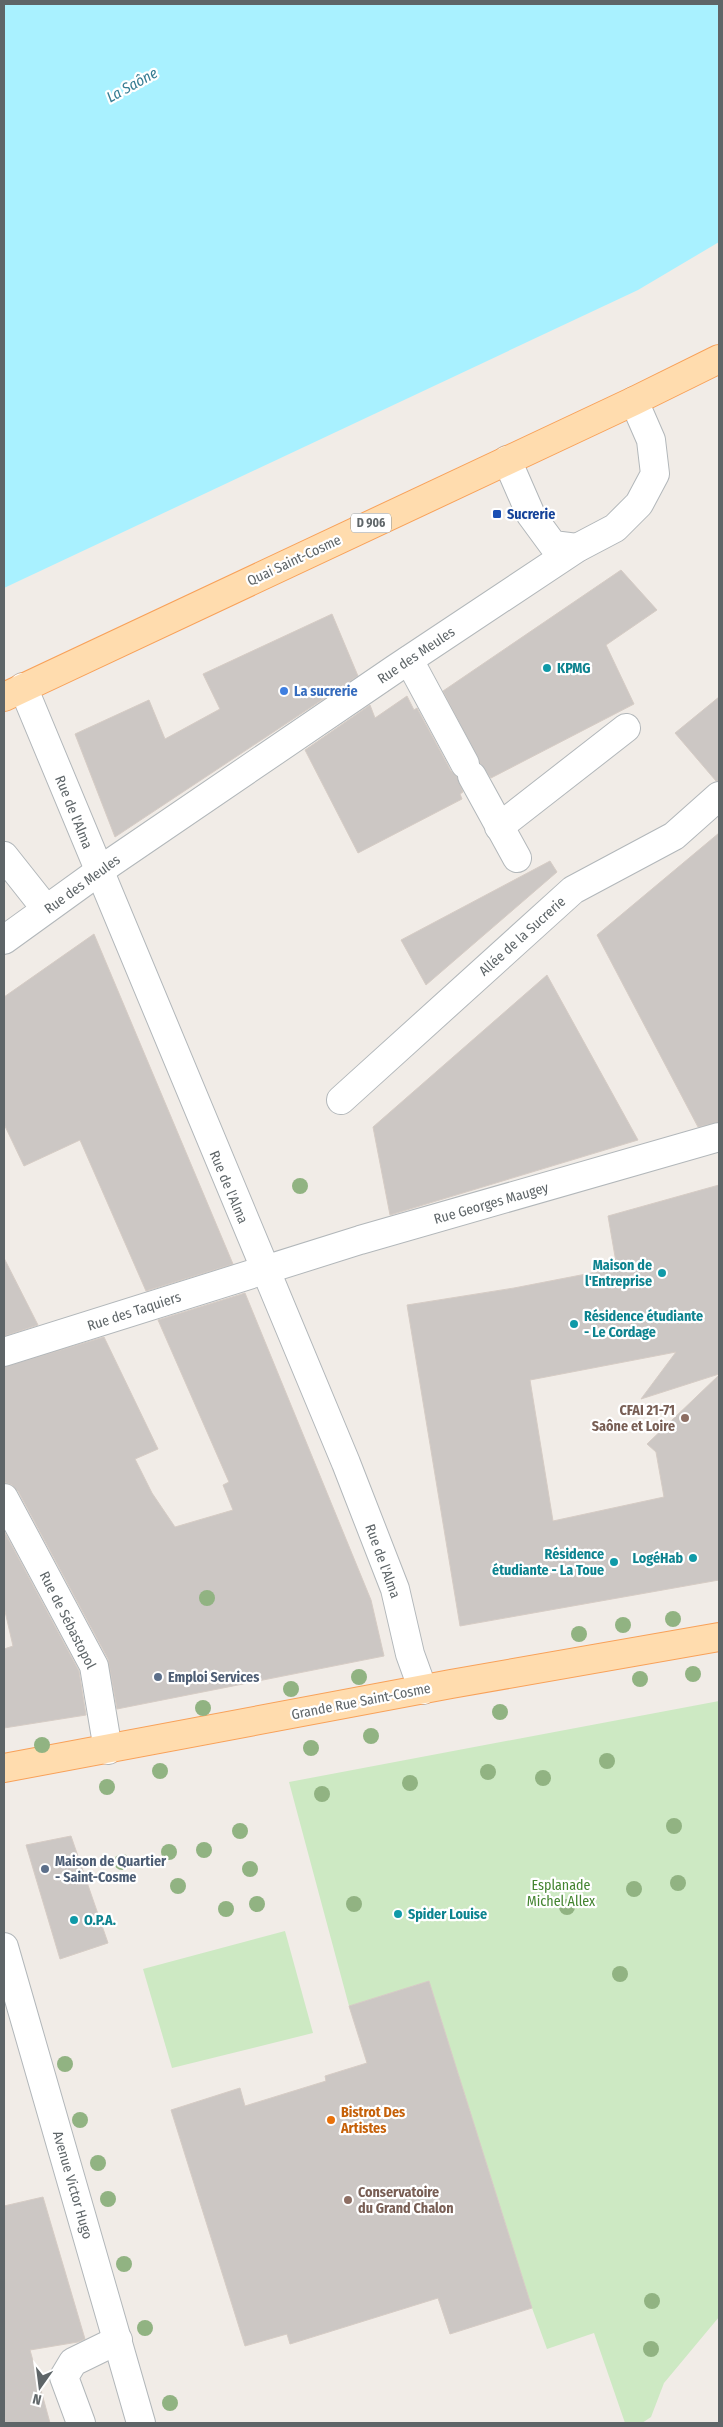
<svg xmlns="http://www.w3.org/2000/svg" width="723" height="2427" font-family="'Fira Sans Condensed',sans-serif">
<rect width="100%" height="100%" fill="#f1ece7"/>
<!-- green -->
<g fill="#cde9c3">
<polygon points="719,1701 719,2317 664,2383 651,2417 642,2423 625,2423 594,2333 547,2349 532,2308 429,1981 349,2006 289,1782"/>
<polygon points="285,1931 313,2033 172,2068 143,1969"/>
</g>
<!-- water -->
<polygon fill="#a9f1ff" points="4,4 719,4 719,242 638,290 4,588"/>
<!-- building -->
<g fill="#ccc7c4" stroke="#d6ccc5">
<polygon points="621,570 657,610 606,645 634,704 491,778 480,763 443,691"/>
<polygon points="332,614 358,676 115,837 75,734 149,700 165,739 220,709 203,674"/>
<polygon points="407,696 414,710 417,708 451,771 457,777 463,792 460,794 462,799 358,853 305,750 370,705 375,718"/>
<polygon points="719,697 719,781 716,781 675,733"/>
<polygon points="719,833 719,1122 698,1127 597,935"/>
<polygon points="550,861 557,872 426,985 401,940"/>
<polygon points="94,934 233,1264 146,1291 80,1140 24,1166 4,1124 4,997"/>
<polygon points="547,975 638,1140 390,1215 373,1127"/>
<polygon points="719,1185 719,1374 641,1399 676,1352 530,1380 553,1521 664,1497 656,1452 647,1444 719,1375 719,1580 460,1626 407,1305 514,1288 617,1268 608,1216"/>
<polygon points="4,1258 38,1325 4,1336"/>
<polygon points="245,1293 371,1600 384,1656 117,1709 108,1659 18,1491 12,1485 4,1482 4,1367 104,1337 158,1449 135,1459 152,1493 175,1527 233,1510 223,1485 229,1482 158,1320"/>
<polygon points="4,1531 79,1671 86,1715 4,1728 4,1649 13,1646 4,1607"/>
<polygon points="71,1836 108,1943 60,1959 26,1845"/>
<polygon points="429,1981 532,2308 450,2334 438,2298 290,2344 287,2334 245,2346 171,2110 240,2088 245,2106 326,2081 325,2076 367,2063 349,2006"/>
<polygon points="43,2197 85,2339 78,2342 30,2350 50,2423 4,2423 4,2206"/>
</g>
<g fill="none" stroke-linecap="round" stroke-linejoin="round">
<defs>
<g id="minor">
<polyline points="507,460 531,515 553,545 577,548"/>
<polyline points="409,660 465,764"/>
<polyline points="23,687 346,1463 395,1589 410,1654 423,1690"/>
<polyline points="472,776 517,858"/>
<polyline points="499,827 626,728"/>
<polyline points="4,856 46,909"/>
<polyline points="4,940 112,862 395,669 577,548 615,528 639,504 655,474 651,440 634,401"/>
<polyline points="341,1100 573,890 674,836 719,796"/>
<polyline points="4,1352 360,1240 719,1137"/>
<polyline points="4,1498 94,1666 108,1750"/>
<polyline points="4,1947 141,2423"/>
<polyline points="81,2423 64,2377 73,2362 118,2340"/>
</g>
<g id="major">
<polyline points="4,697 634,401 719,359"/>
<polyline points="4,1768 451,1684 719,1637"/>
</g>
</defs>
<!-- minor casing -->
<use href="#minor" stroke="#b2b7ba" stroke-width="30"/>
<!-- major casing -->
<use href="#major" stroke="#f8a159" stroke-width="30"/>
<!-- minor -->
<use href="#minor" stroke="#fff" stroke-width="28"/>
<!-- major -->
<use href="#major" stroke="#ffdcae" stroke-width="28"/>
</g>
<!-- trees -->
<g fill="#91b382">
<circle cx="300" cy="1186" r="8"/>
<circle cx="207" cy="1598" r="8"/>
<circle cx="673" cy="1619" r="8"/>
<circle cx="623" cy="1625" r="8"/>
<circle cx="579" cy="1634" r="8"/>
<circle cx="693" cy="1674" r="8"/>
<circle cx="359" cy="1677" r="8"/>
<circle cx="640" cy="1679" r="8"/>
<circle cx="291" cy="1689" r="8"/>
<circle cx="203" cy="1708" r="8"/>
<circle cx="500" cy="1712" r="8"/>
<circle cx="371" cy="1736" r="8"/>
<circle cx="42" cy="1745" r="8"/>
<circle cx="311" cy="1748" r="8"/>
<circle cx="607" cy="1761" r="8"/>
<circle cx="160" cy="1771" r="8"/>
<circle cx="488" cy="1772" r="8"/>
<circle cx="543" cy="1778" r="8"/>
<circle cx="410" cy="1783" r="8"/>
<circle cx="107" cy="1787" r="8"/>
<circle cx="322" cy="1794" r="8"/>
<circle cx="674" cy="1826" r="8"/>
<circle cx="240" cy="1831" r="8"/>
<circle cx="204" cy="1850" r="8"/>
<circle cx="169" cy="1852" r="8"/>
<circle cx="122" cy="1862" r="8"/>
<circle cx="250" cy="1869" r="8"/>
<circle cx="678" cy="1883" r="8"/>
<circle cx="178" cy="1886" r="8"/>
<circle cx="634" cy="1889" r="8"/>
<circle cx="257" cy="1904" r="8"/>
<circle cx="354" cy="1904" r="8"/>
<circle cx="567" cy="1907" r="8"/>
<circle cx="226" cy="1909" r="8"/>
<circle cx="620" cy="1974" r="8"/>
<circle cx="65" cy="2064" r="8"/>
<circle cx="80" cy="2120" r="8"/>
<circle cx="98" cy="2163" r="8"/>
<circle cx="108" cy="2199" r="8"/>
<circle cx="124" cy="2264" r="8"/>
<circle cx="652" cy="2301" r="8"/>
<circle cx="145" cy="2328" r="8"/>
<circle cx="651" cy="2349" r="8"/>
<circle cx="170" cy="2403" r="8"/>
</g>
<!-- markers -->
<rect fill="#1a4fb4" stroke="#fff" stroke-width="2" x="492" y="509" width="10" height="10" rx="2.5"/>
<g fill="#0f9aa8" stroke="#fff" stroke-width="2">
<circle cx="547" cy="668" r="5"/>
<circle cx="662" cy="1273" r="5"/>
<circle cx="574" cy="1324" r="5"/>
<circle cx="693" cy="1558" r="5"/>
<circle cx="614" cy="1562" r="5"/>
<circle cx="398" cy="1914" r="5"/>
<circle cx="74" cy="1920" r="5"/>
</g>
<circle fill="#3f7fe0" stroke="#fff" stroke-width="2" cx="284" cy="691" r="5"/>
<g fill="#8d6e63" stroke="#fff" stroke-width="2">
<circle cx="685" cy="1418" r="5"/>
<circle cx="348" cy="2200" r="5"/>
</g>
<g fill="#5c6f8a" stroke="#fff" stroke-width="2">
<circle cx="158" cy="1677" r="5"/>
<circle cx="45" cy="1869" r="5"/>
</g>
<circle fill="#e8710a" stroke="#fff" stroke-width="2" cx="331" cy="2120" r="5"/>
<g text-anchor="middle" stroke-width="4.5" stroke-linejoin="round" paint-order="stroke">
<!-- shield labels -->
<rect fill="#fff" stroke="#8e9395" stroke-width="1" x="351" y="513.5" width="40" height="19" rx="4"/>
<g font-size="12" font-weight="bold" fill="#5e6568">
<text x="371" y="527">D 906</text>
</g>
<!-- transit labels -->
<g font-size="14" font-weight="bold" fill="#164399" stroke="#fff" text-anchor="start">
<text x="507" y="519">Sucrerie</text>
</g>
<!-- street labels -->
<g font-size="14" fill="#5e6568" stroke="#fff">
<text transform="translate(294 560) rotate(-25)" y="5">Quai Saint-Cosme</text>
<text transform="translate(416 655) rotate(-34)" y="5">Rue des Meules</text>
<text transform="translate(74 812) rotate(68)" y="5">Rue de l'Alma</text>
<text transform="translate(82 884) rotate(-36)" y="5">Rue des Meules</text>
<text transform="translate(522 936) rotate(-42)" y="5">Allée de la Sucrerie</text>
<text transform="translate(229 1187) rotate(67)" y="5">Rue de l'Alma</text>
<text transform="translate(491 1203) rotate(-16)" y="5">Rue Georges Maugey</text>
<text transform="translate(134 1311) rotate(-18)" y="5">Rue des Taquiers</text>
<text transform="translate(383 1561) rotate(70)" y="5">Rue de l'Alma</text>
<text transform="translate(68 1620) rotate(63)" y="5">Rue de Sébastopol</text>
<text transform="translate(361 1701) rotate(-11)" y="5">Grande Rue Saint-Cosme</text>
<text transform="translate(73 2185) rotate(74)" y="5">Avenue Victor Hugo</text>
</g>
<!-- culture labels -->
<g font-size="14" font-weight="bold" fill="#0d838f" stroke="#fff" text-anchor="start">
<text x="557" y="673">KPMG</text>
<text x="652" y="1270" text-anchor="end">Maison de<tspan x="652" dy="16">l'Entreprise</tspan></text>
<text x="584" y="1321">Résidence étudiante<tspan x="584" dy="16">- Le Cordage</tspan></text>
<text x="604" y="1559" text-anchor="end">Résidence<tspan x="604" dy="16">étudiante - La Toue</tspan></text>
<text x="683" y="1563" text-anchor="end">LogéHab</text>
<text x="408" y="1919">Spider Louise</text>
<text x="84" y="1925">O.P.A.</text>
</g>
<!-- shop labels -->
<g font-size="14" font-weight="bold" fill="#366cbe" stroke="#fff" text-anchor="start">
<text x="294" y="696">La sucrerie</text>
</g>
<!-- education labels -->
<g font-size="14" font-weight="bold" fill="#785e54" stroke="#fff" text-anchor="end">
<text x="675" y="1415">CFAI 21-71<tspan x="675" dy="16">Saône et Loire</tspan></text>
<text x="358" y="2197" text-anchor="start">Conservatoire<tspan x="358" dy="16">du Grand Chalon</tspan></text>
</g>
<!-- service labels -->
<g font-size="14" font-weight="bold" fill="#4e5e75" stroke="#fff" text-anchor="start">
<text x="168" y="1682">Emploi Services</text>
<text x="55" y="1866">Maison de Quartier<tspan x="55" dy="16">- Saint-Cosme</tspan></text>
</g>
<!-- park labels -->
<g font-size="14" fill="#438430" stroke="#fff">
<text x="561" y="1890">Esplanade<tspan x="561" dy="16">Michel Allex</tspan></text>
</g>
<!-- food labels -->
<g font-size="14" font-weight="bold" fill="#c56008" stroke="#fff" text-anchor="start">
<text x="341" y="2117">Bistrot Des<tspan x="341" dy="16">Artistes</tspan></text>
</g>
<!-- water labels -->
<g font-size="15" font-style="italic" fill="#357c92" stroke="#fff">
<text transform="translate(132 85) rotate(-29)" y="5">La Saône</text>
</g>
</g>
<!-- border -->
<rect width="723" height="2427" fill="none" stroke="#5e6568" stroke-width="10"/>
<!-- north arrow -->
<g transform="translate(40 2387) rotate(194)" stroke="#ffffff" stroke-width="4" paint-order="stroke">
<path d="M0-4L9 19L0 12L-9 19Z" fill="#5e6568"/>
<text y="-8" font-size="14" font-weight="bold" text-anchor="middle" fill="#5e6568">N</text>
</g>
</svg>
